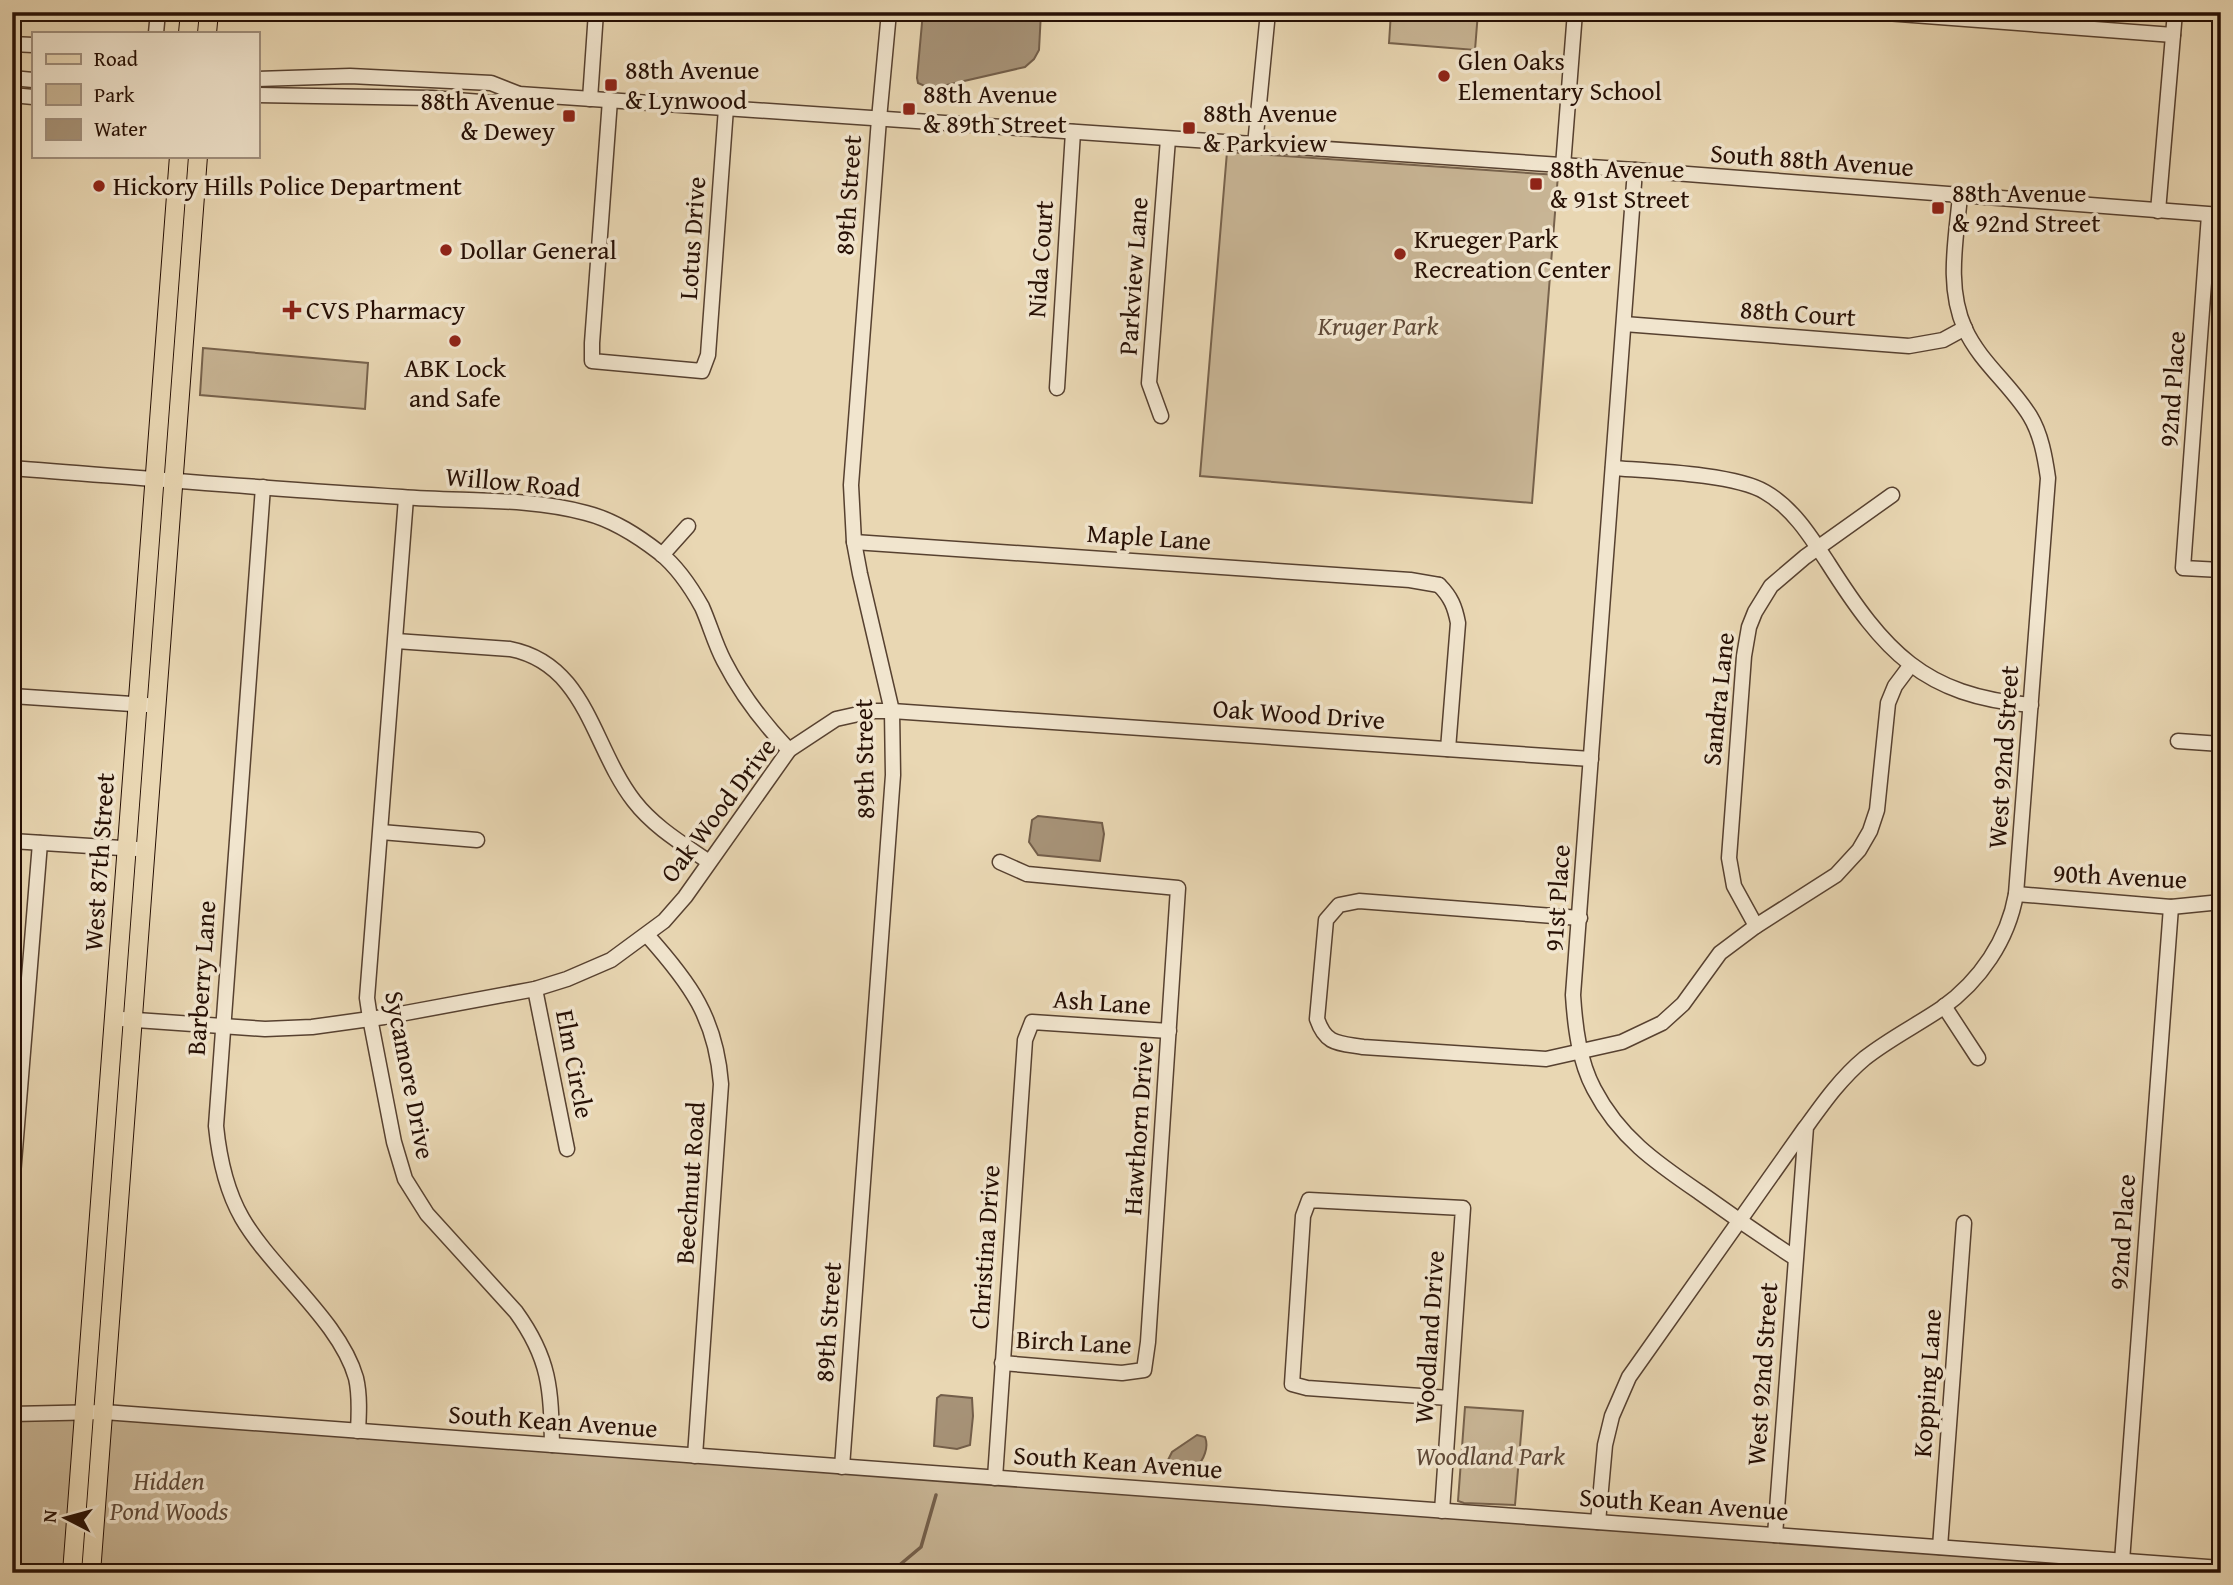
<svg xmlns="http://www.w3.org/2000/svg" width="2233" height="1585" font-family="'Gentium Book Plus',serif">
<rect width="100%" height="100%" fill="#e9d7b3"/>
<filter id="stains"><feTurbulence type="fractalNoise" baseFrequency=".00286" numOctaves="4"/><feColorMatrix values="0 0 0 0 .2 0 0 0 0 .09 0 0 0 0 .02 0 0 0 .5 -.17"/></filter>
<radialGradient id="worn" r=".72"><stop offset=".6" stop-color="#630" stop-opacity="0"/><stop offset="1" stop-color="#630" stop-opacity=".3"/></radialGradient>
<!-- green -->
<g fill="#c8b595" stroke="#77624c" stroke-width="2">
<polygon points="1391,12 1478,12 1475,50 1389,43"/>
<polygon points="1227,152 1558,175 1532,503 1200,476"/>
<polygon points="203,348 368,363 365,409 200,395"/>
<polygon points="1465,1407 1523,1411 1515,1505 1464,1503 1458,1501"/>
<polygon points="94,1416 2221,1573 87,1573 92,1448 76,1446 63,1573 12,1573 12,1417"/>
</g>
<!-- water -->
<g fill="#a79378" stroke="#735e4a" stroke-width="2">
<polygon points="923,12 1041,12 1039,50 1034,59 1025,67 938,87 927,87 918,83 917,78"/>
<polygon points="1038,816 1102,823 1104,834 1100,861 1038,855 1029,842 1032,820"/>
<polygon points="941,1395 972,1398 973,1416 970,1445 957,1449 934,1446 937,1398"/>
<path d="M 1197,1435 L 1205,1437 C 1209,1447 1204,1460 1196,1467 L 1175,1466 L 1167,1462 L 1172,1452 Z"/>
</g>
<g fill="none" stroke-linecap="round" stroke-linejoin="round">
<!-- stream -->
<polyline stroke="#735e4a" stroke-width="3.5" points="890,1573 921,1547 936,1495"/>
<defs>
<g id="minor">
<polyline points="1873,12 2173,35"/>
<polyline points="156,33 158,12"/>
<polyline points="12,44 33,45"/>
<polyline points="12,78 33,80"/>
<polyline points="257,79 350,76 491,83 519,94 1635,170 2221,215"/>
<polyline points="12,95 33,97"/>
<polyline points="257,95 432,98 493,103 519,94"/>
<polyline points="590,99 596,12"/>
<polyline points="610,100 592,343 592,361 702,371 708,355 726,108"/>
<polyline points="1255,145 1268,12"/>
<polyline points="1563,166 1575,12"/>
<path d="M 1635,170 L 1573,995 C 1575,1026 1579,1061 1594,1089 C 1619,1137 1655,1162 1699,1192 C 1731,1215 1763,1237 1795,1258"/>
<polyline points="2158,211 2175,12"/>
<polyline points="2209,215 2183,568 2221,570"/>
<polyline points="1624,324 1909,346 1943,340 1965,328"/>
<polyline points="1057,388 1073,132"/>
<polyline points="1161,416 1149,383 1168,139"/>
<path d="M 12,468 C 142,478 272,489 402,497 C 463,502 527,497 586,513 C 614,520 638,536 660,553 C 676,566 692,589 702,607 C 710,625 715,644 724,661 C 741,694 763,723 789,750"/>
<path d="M 1613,468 C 1651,471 1735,474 1765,492 C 1793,508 1811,537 1828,563 C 1884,651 1923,696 2031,705"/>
<path d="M 263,487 L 216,1126 C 219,1156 226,1190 242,1218 C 272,1270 340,1321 356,1378 C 360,1395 359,1414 358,1431"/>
<path d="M 406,498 L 367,998 L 370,1018 L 394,1142 L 405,1179 L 427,1214 L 516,1312 C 550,1359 551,1389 552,1445"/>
<polyline points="854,542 1410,580 1439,585"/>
<polyline points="662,555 688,526"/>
<path d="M 1439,585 C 1451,597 1455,607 1458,623 L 1448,749"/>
<path d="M 396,641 L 510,649 C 587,664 592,747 634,801 C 654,827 683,844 709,862"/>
<polyline points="12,696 147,705"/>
<polyline points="2178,741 2221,744"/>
<polyline points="381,832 477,840"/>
<polyline points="12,841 137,849"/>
<polyline points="1000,862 1027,874 1178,888 1148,1342 1144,1370 1122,1373 1002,1363"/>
<polyline points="2016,894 2171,907 2221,902"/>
<path d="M 1580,918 L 1359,901 L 1339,905 L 1326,920 L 1317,1019 C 1326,1045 1338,1043 1363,1047 L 1546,1059 L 1622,1042 L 1662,1023 L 1683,1004 L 1720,953 L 1756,926 L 1836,875 L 1859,850 L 1870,831 L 1877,810 L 1888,703 L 1895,686 L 1910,666"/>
<polyline points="1756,926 1734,886 1729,858 1744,656 1749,627 1755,612 1771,586 1805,557 1892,495"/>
<path d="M 647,935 C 690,983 716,1018 721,1084 L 695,1456"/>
<polyline points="535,989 567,1149"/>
<polyline points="1944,1006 1978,1058"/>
<polyline points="122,1019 265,1029 312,1027 384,1017 535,989 567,979 611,960 664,921 685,897 789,750 836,719 872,711 892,711 1591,759"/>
<polyline points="12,1187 40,843"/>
<polyline points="12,1414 104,1412 2221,1568"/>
<polyline points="842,1467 893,775 892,711 860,574 854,542 851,485 879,119 889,12"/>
<polyline points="995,1478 1025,1040 1032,1022 1169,1031"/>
<polyline points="1442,1511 1463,1208 1309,1200 1303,1216 1292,1384 1307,1388 1449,1398"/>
<polyline points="1598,1522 1605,1445 1612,1416 1629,1377 1805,1128"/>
<path d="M 1775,1535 L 1806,1127 C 1824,1102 1841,1078 1865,1058 C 1889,1039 1917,1025 1942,1008 C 1980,981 2008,940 2016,894 L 2048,478 C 2045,457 2041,434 2030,416 C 2011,385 1980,362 1965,329 C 1946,287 1956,240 1960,196"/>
<polyline points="1940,1547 1964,1223"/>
<polyline points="2122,1561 2171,907"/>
</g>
<g id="major">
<polyline points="188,33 190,12"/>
<polyline points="207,33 209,12"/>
<polyline points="72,1573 179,156"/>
<polyline points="91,1573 198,156"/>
</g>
</defs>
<!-- minor casing -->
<use href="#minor" stroke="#574130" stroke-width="17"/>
<!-- major casing -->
<use href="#major" stroke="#260f04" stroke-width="20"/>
<!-- minor -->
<use href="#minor" stroke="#f1e5ce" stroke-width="14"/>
<!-- major -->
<use href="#major" stroke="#e9d7b3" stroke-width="18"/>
</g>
<!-- markers -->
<g fill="#8f2418" stroke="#f1e5ce" stroke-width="2.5">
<circle cx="1444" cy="76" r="7"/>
<rect x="604" y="78" width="14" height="14" rx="3.5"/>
<rect x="902" y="102" width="14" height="14" rx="3.5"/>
<rect x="562" y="109" width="14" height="14" rx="3.5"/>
<rect x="1182" y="121" width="14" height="14" rx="3.5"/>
<rect x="1529" y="177" width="14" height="14" rx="3.5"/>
<circle cx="99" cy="186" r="7"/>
<rect x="1931" y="201" width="14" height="14" rx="3.5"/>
<circle cx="446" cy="250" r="7"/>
<circle cx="1400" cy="254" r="7"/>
<path d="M288.5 299.5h7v7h7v7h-7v7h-7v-7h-7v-7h7z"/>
<circle cx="455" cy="341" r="7"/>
</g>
<g text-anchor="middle" stroke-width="7" stroke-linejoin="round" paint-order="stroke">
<!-- poi labels -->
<g font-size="26" fill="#260f04" stroke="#f1e5ce" text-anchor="start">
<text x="1458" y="70">Glen Oaks<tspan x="1458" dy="30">Elementary School</tspan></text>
<text x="625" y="79">88th Avenue<tspan x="625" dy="30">&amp; Lynwood</tspan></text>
<text x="923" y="103">88th Avenue<tspan x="923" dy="30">&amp; 89th Street</tspan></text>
<text x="555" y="110" text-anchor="end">88th Avenue<tspan x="555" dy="30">&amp; Dewey</tspan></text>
<text x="1203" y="122">88th Avenue<tspan x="1203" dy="30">&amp; Parkview</tspan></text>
<text x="1550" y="178">88th Avenue<tspan x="1550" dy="30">&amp; 91st Street</tspan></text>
<text x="113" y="195">Hickory Hills Police Department</text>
<text x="1952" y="202">88th Avenue<tspan x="1952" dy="30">&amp; 92nd Street</tspan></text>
<text x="1414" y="248">Krueger Park<tspan x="1414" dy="30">Recreation Center</tspan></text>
<text x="460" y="259">Dollar General</text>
<text x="306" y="319">CVS Pharmacy</text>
<text x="455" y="377" text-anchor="middle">ABK Lock<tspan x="455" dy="30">and Safe</tspan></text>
</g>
<!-- street labels -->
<g font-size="26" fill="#260f04" stroke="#f1e5ce">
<text transform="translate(1812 160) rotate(4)" y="9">South 88th Avenue</text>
<text transform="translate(848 195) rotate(-86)" y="9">89th Street</text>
<text transform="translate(692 238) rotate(-86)" y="9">Lotus Drive</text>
<text transform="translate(1040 259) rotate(-86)" y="9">Nida Court</text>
<text transform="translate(1133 276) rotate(-86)" y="9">Parkview Lane</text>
<text transform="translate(1798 313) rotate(4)" y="9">88th Court</text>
<text transform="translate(2172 389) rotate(-86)" y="9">92nd Place</text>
<text transform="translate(513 482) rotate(5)" y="9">Willow Road</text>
<text transform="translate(1149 537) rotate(4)" y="9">Maple Lane</text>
<text transform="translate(1718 699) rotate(-84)" y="9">Sandra Lane</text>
<text transform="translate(1299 714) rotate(4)" y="9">Oak Wood Drive</text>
<text transform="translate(2003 757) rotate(-86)" y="9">West 92nd Street</text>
<text transform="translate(864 759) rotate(-91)" y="9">89th Street</text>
<text transform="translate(718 810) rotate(-53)" y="9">Oak Wood Drive</text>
<text transform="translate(99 862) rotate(-86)" y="9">West 87th Street</text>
<text transform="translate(2120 876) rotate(3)" y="9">90th Avenue</text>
<text transform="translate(1557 898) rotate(-86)" y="9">91st Place</text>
<text transform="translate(201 978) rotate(-86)" y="9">Barberry Lane</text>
<text transform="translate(1102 1002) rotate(4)" y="9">Ash Lane</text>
<text transform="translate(575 1064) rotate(79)" y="9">Elm Circle</text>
<text transform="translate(410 1075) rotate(79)" y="9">Sycamore Drive</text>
<text transform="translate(1138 1128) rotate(-86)" y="9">Hawthorn Drive</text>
<text transform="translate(690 1183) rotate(-86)" y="9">Beechnut Road</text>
<text transform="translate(2122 1232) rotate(-86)" y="9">92nd Place</text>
<text transform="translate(985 1247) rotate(-86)" y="9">Christina Drive</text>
<text transform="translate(828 1322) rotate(-86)" y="9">89th Street</text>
<text transform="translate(1429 1337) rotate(-86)" y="9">Woodland Drive</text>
<text transform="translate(1074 1342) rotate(3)" y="9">Birch Lane</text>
<text transform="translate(1762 1374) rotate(-86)" y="9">West 92nd Street</text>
<text transform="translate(1927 1383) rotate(-86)" y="9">Kopping Lane</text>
<text transform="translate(553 1421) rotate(4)" y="9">South Kean Avenue</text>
<text transform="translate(1118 1462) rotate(4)" y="9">South Kean Avenue</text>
<text transform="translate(1684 1504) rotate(4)" y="9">South Kean Avenue</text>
</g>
<!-- park labels -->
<g font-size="26" font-style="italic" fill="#5f4937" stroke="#f1e5ce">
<text x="1378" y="335">Kruger Park</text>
<text x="1490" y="1465">Woodland Park</text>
<text x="169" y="1490">Hidden<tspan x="169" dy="30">Pond Woods</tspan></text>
</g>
</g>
<!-- margin -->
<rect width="2233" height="1585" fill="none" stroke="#e9d7b3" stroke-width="42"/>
<rect x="14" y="14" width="2205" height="1557" fill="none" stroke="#260f04" stroke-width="3.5"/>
<rect x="21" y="21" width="2191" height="1543" fill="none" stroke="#260f04" stroke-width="2"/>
<!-- legend -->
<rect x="32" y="32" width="228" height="126" fill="#f1e5ce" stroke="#a08f7d" stroke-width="2"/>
<rect x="46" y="54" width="35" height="10" fill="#e9d7b3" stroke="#a08f7d" stroke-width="2"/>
<text x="94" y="66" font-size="21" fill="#260f04">Road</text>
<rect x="46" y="84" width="35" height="21" fill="#c8b595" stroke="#a08f7d" stroke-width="2"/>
<text x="94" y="102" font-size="21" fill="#260f04">Park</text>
<rect x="46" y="119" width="35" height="21" fill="#a79378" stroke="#a08f7d" stroke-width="2"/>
<text x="94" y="136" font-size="21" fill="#260f04">Water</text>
<!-- north arrow -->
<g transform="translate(66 1518) rotate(276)" stroke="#f1e5ce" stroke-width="5" paint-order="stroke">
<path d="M0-5L12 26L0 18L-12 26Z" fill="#260f04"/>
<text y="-10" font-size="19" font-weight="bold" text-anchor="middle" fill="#260f04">N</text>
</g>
<rect width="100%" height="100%" filter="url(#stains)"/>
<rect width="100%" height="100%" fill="url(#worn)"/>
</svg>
